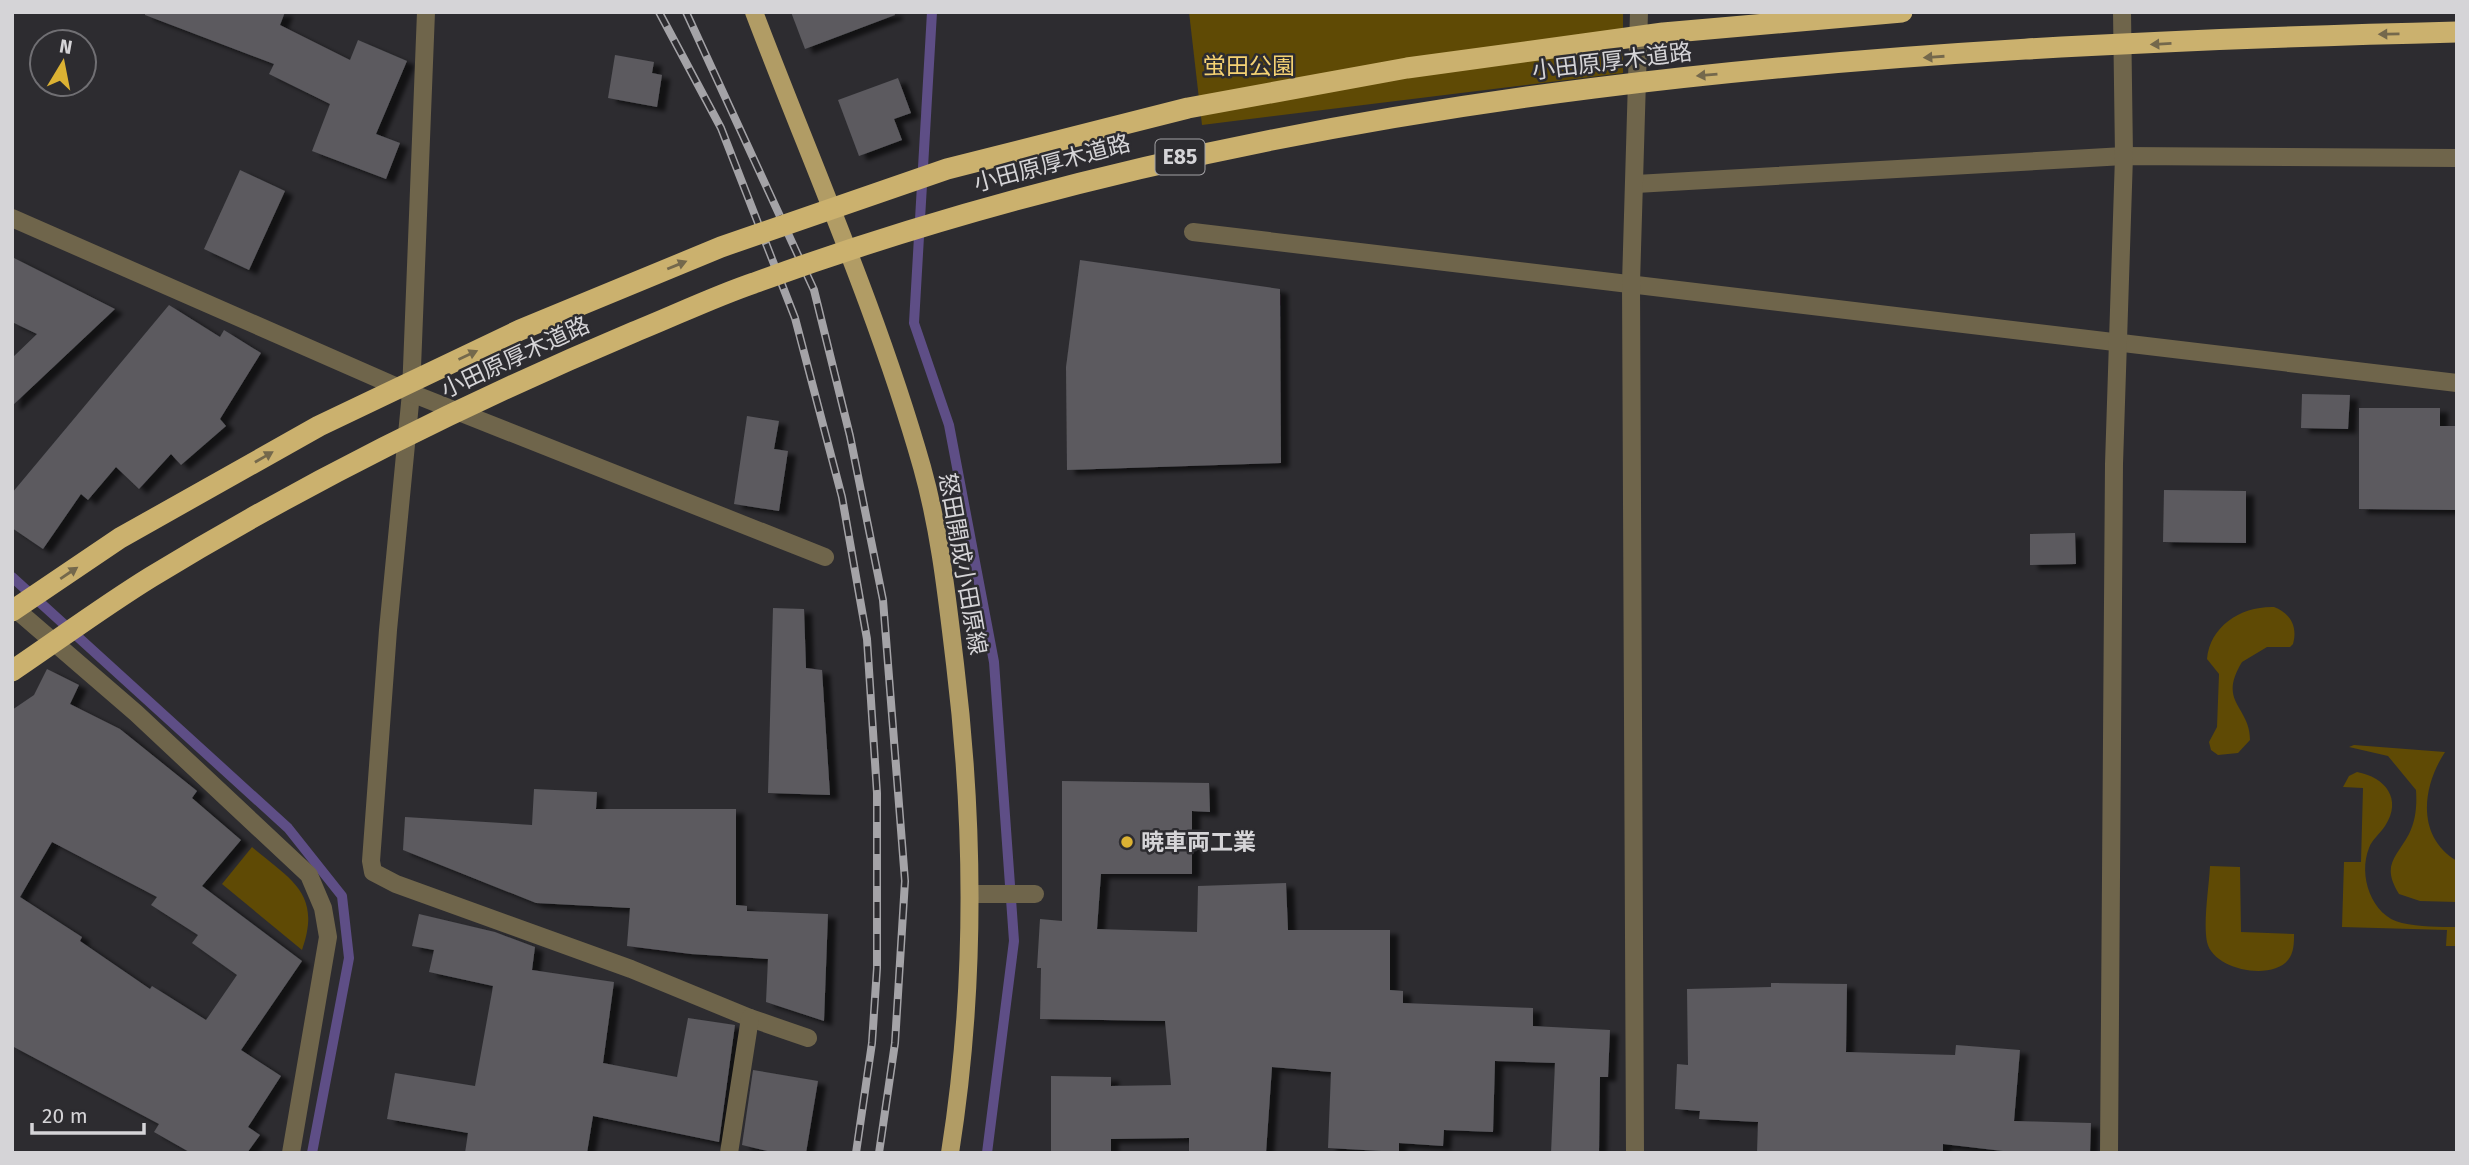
<svg xmlns="http://www.w3.org/2000/svg" width="2469" height="1165" font-family="'Fira Sans','Noto Sans JP',sans-serif">
<defs>
<filter id="shadow"><feDropShadow dx="8" dy="4.5" stdDeviation="2" flood-color="#0009"/></filter>
</defs>
<rect width="100%" height="100%" fill="#2d2c30"/>
<!-- green -->
<g fill="#5f4a05">
<polygon points="1189,12 1623,12 1623,73 1202,125"/>
<path d="M 2274,607 C 2290,613 2298,626 2293,644 L 2290,647 L 2267,647 L 2242,662 C 2217,703 2250,706 2250,740 L 2238,753 L 2218,755 L 2211,750 L 2209,742 L 2217,727 L 2219,674 L 2207,659 C 2210,626 2241,606 2274,607 Z"/>
<path d="M 2354,745 L 2445,752 C 2422,787 2416,837 2457,861 L 2457,902 L 2420,901 L 2399,894 C 2381,865 2396,858 2409,834 C 2416,820 2417,805 2416,790 L 2388,756 L 2349,747 Z"/>
<path d="M 2357,772 C 2385,777 2403,799 2385,826 C 2380,834 2372,839 2369,848 C 2358,875 2371,916 2402,923 C 2419,927 2440,927 2457,927 L 2457,946 L 2446,946 L 2447,930 L 2342,927 L 2344,862 L 2361,862 L 2363,788 L 2343,787 L 2349,776 Z"/>
<path d="M 252,847 C 291,880 322,893 302,950 L 222,884 Z"/>
<path d="M 2210,866 L 2240,867 L 2241,932 L 2294,934 C 2294,943 2294,953 2288,960 C 2271,981 2213,970 2207,942 C 2203,922 2209,887 2210,866 Z"/>
</g>
<g fill="none" stroke-linecap="round" stroke-linejoin="round">
<!-- stream -->
<g stroke="#5e4e86" stroke-width="10">
<polyline points="932,12 914,323 949,425 994,662 1014,941 987,1153"/>
<polyline points="12,577 288,828 342,896 349,958 312,1153"/>
</g>
</g>
<!-- building -->
<g fill="#5b5a5f" fill-rule="evenodd" filter="url(#shadow)">
<polygon points="145,12 285,12 280,25 350,60 358,40 407,61 376,134 400,143 386,179 312,151 330,104 269,74 274,64 145,15"/>
<polygon points="791,12 894,12 895,15 805,49"/>
<polygon points="615,55 654,62 652,73 662,75 657,107 608,98"/>
<polygon points="898,78 911,113 894,119 902,140 859,156 838,100"/>
<polygon points="240,170 285,191 249,270 204,249"/>
<polygon points="12,257 115,309 12,406 12,358 37,334 12,322"/>
<polygon points="1080,260 1280,289 1281,463 1067,470 1066,367"/>
<polygon points="169,305 220,337 224,330 261,353 220,419 226,426 181,465 171,454 139,489 116,467 88,500 81,494 43,549 12,528 12,493"/>
<polygon points="2302,394 2350,395 2348,429 2301,428"/>
<polygon points="2359,408 2440,408 2440,426 2457,426 2457,510 2359,509"/>
<polygon points="747,416 779,421 774,449 788,451 779,511 734,504"/>
<polygon points="2164,490 2246,491 2246,543 2163,542"/>
<polygon points="2075,533 2076,564 2030,565 2030,534"/>
<polygon points="773,608 804,609 806,668 822,670 830,795 768,793"/>
<path d="M 47,669 L 79,685 L 70,704 L 120,729 L 197,791 L 192,798 L 241,840 L 202,886 L 302,961 L 241,1050 L 281,1076 L 248,1127 L 260,1135 L 247,1153 L 191,1153 L 154,1132 L 159,1124 L 12,1046 L 12,710 L 34,695 ZM 52,842 L 157,897 L 151,905 L 198,935 L 192,943 L 237,975 L 206,1020 L 152,986 L 150,989 L 80,941 L 82,937 L 20,897 Z"/>
<polygon points="1062,781 1209,783 1210,812 1192,811 1192,874 1101,874 1097,929 1197,932 1198,886 1286,883 1288,930 1390,930 1390,990 1403,991 1403,1003 1533,1008 1533,1026 1610,1030 1608,1077 1600,1077 1599,1153 1551,1153 1555,1063 1495,1061 1493,1132 1444,1130 1443,1146 1399,1143 1399,1152 1328,1148 1331,1072 1272,1067 1266,1153 1189,1153 1189,1138 1111,1139 1111,1153 1051,1153 1051,1076 1111,1077 1111,1086 1171,1085 1165,1021 1040,1019 1041,968 1037,968 1040,919 1062,921"/>
<polygon points="534,789 597,792 596,809 736,809 736,905 747,906 747,911 828,914 824,1021 766,1002 768,959 691,954 627,946 630,908 536,903 403,850 405,817 532,825"/>
<polygon points="419,914 495,932 535,947 532,970 614,982 603,1063 677,1077 688,1018 735,1025 719,1142 593,1116 587,1153 465,1153 468,1133 387,1119 395,1073 475,1086 492,992 493,986 429,972 434,950 412,946"/>
<polygon points="1771,983 1847,984 1846,1052 1955,1055 1956,1045 2020,1050 2014,1121 2091,1123 2090,1153 2020,1153 1943,1144 1943,1153 1757,1153 1758,1122 1699,1119 1700,1111 1675,1109 1677,1064 1688,1065 1687,989 1771,987"/>
<polygon points="753,1070 818,1081 806,1153 776,1153 742,1145"/>
</g>
<g fill="none" stroke-linecap="round" stroke-linejoin="round">
<!-- minor -->
<g stroke="#6f654b" stroke-width="18">
<polyline points="426,12 411,393 388,630 371,861 373,872 396,884 631,969 750,1018 808,1038"/>
<polyline points="1636,184 2124,156 2457,158"/>
<polyline points="12,218 411,393 825,557"/>
<polyline points="1193,232 2457,383"/>
<polyline points="12,606 136,713 309,875 323,908 328,937 291,1153"/>
<polyline points="971,894 1035,894"/>
<polyline points="729,1153 750,1018"/>
<polyline points="1635,1153 1631,283 1639,12"/>
<polyline points="2109,1153 2114,464 2124,156 2122,12"/>
</g>
<!-- major -->
<path stroke="#b19c65" stroke-width="18" d="M 754,12 C 811,162 878,312 922,467 C 940,531 947,598 955,664 C 975,829 976,989 950,1153"/>
<defs>
<g id="rail">
<polyline points="659,12 721,128 795,318 842,497 867,639 877,793 877,968 872,1043 856,1153"/>
<polyline points="686,12 814,290 850,436 883,600 905,881 895,1043 879,1153"/>
</g>
</defs>
<!-- rail casing -->
<use href="#rail" stroke="#a4a3a7" stroke-width="8"/>
<!-- rail -->
<use href="#rail" stroke="#2d2c30" stroke-width="5" stroke-dasharray="16" stroke-linecap="butt"/>
<!-- highway-bridge -->
<g stroke="#cbb16e" stroke-width="21">
<polyline points="12,611 120,538 319,426 520,330 721,247 947,169 1188,108 1407,68 1663,33 1902,12"/>
<path d="M 12,671 C 58,640 104,606 151,577 C 305,483 468,402 634,332 C 674,316 713,297 754,283 C 1297,84 1883,46 2457,32"/>
</g>
</g>
<!-- one-way arrows -->
<defs><path id="oneway-solid" d="M-6-.8H1V-3.2L6.5 0L1 3.2V.8H-6Z" transform="scale(1.75)"/></defs>
<g fill="#74684c">
<use href="#oneway-solid" transform="translate(2389 34) rotate(179)"/>
<use href="#oneway-solid" transform="translate(2161 44) rotate(177)"/>
<use href="#oneway-solid" transform="translate(1934 57) rotate(176)"/>
<use href="#oneway-solid" transform="translate(1707 75) rotate(175)"/>
<use href="#oneway-solid" transform="translate(677 265) rotate(-22)"/>
<use href="#oneway-solid" transform="translate(468 355) rotate(-25)"/>
<use href="#oneway-solid" transform="translate(264 457) rotate(-30)"/>
<use href="#oneway-solid" transform="translate(69 573) rotate(-34)"/>
</g>
<!-- markers -->
<circle fill="#dcb233" stroke="#2d2c30" stroke-width="2.5" cx="1127" cy="842" r="7"/>
<g text-anchor="middle" stroke-width="5" stroke-linejoin="round" paint-order="stroke">
<!-- shield labels -->
<rect fill="#2d2c30" stroke="#a3a2a5" stroke-width="2" x="1155.5" y="139.5" width="49" height="35" rx="5"/>
<g font-size="21" font-weight="bold" fill="#d5d4d7">
<text x="1180" y="164">E85</text>
</g>
<!-- street labels -->
<g font-size="23" fill="#d5d4d7" stroke="#2d2c30">
<text transform="translate(1612 61) rotate(-7)" y="8">小田原厚木道路</text>
<text transform="translate(1052 163) rotate(-15)" y="8">小田原厚木道路</text>
<text transform="translate(515 357) rotate(-25)" y="8">小田原厚木道路</text>
<text transform="translate(963 564) rotate(80)" y="8">怒田開成小田原線</text>
</g>
<!-- park labels -->
<g font-size="23" fill="#f5d273" stroke="#2d2c30">
<text x="1249" y="74">蛍田公園</text>
</g>
<!-- poi labels -->
<g font-size="23" font-weight="bold" fill="#d5d4d7" stroke="#2d2c30" text-anchor="start">
<text x="1141" y="850">暁車両工業</text>
</g>
</g>
<!-- border -->
<rect width="2469" height="1165" fill="none" stroke="#d5d4d7" stroke-width="28"/>
<!-- north arrow -->
<g transform="translate(63 63) rotate(10)"><circle r="33" fill="#2d2c30" stroke="#706f73" stroke-width="2"/>
<path d="M0-5L12 26L0 18L-12 26Z" fill="#dcb233"/>
<text y="-10" font-size="19" font-weight="bold" text-anchor="middle" fill="#d5d4d7">N</text>
</g>
<!-- scale -->
<path d="M32 1123v10h112v-10" fill="none" stroke="#d5d4d7" stroke-width="3.5"/>
<text x="42" y="1123" font-size="21" fill="#d5d4d7" stroke="#2d2c30" stroke-width="5" paint-order="stroke">20 m</text>
</svg>
